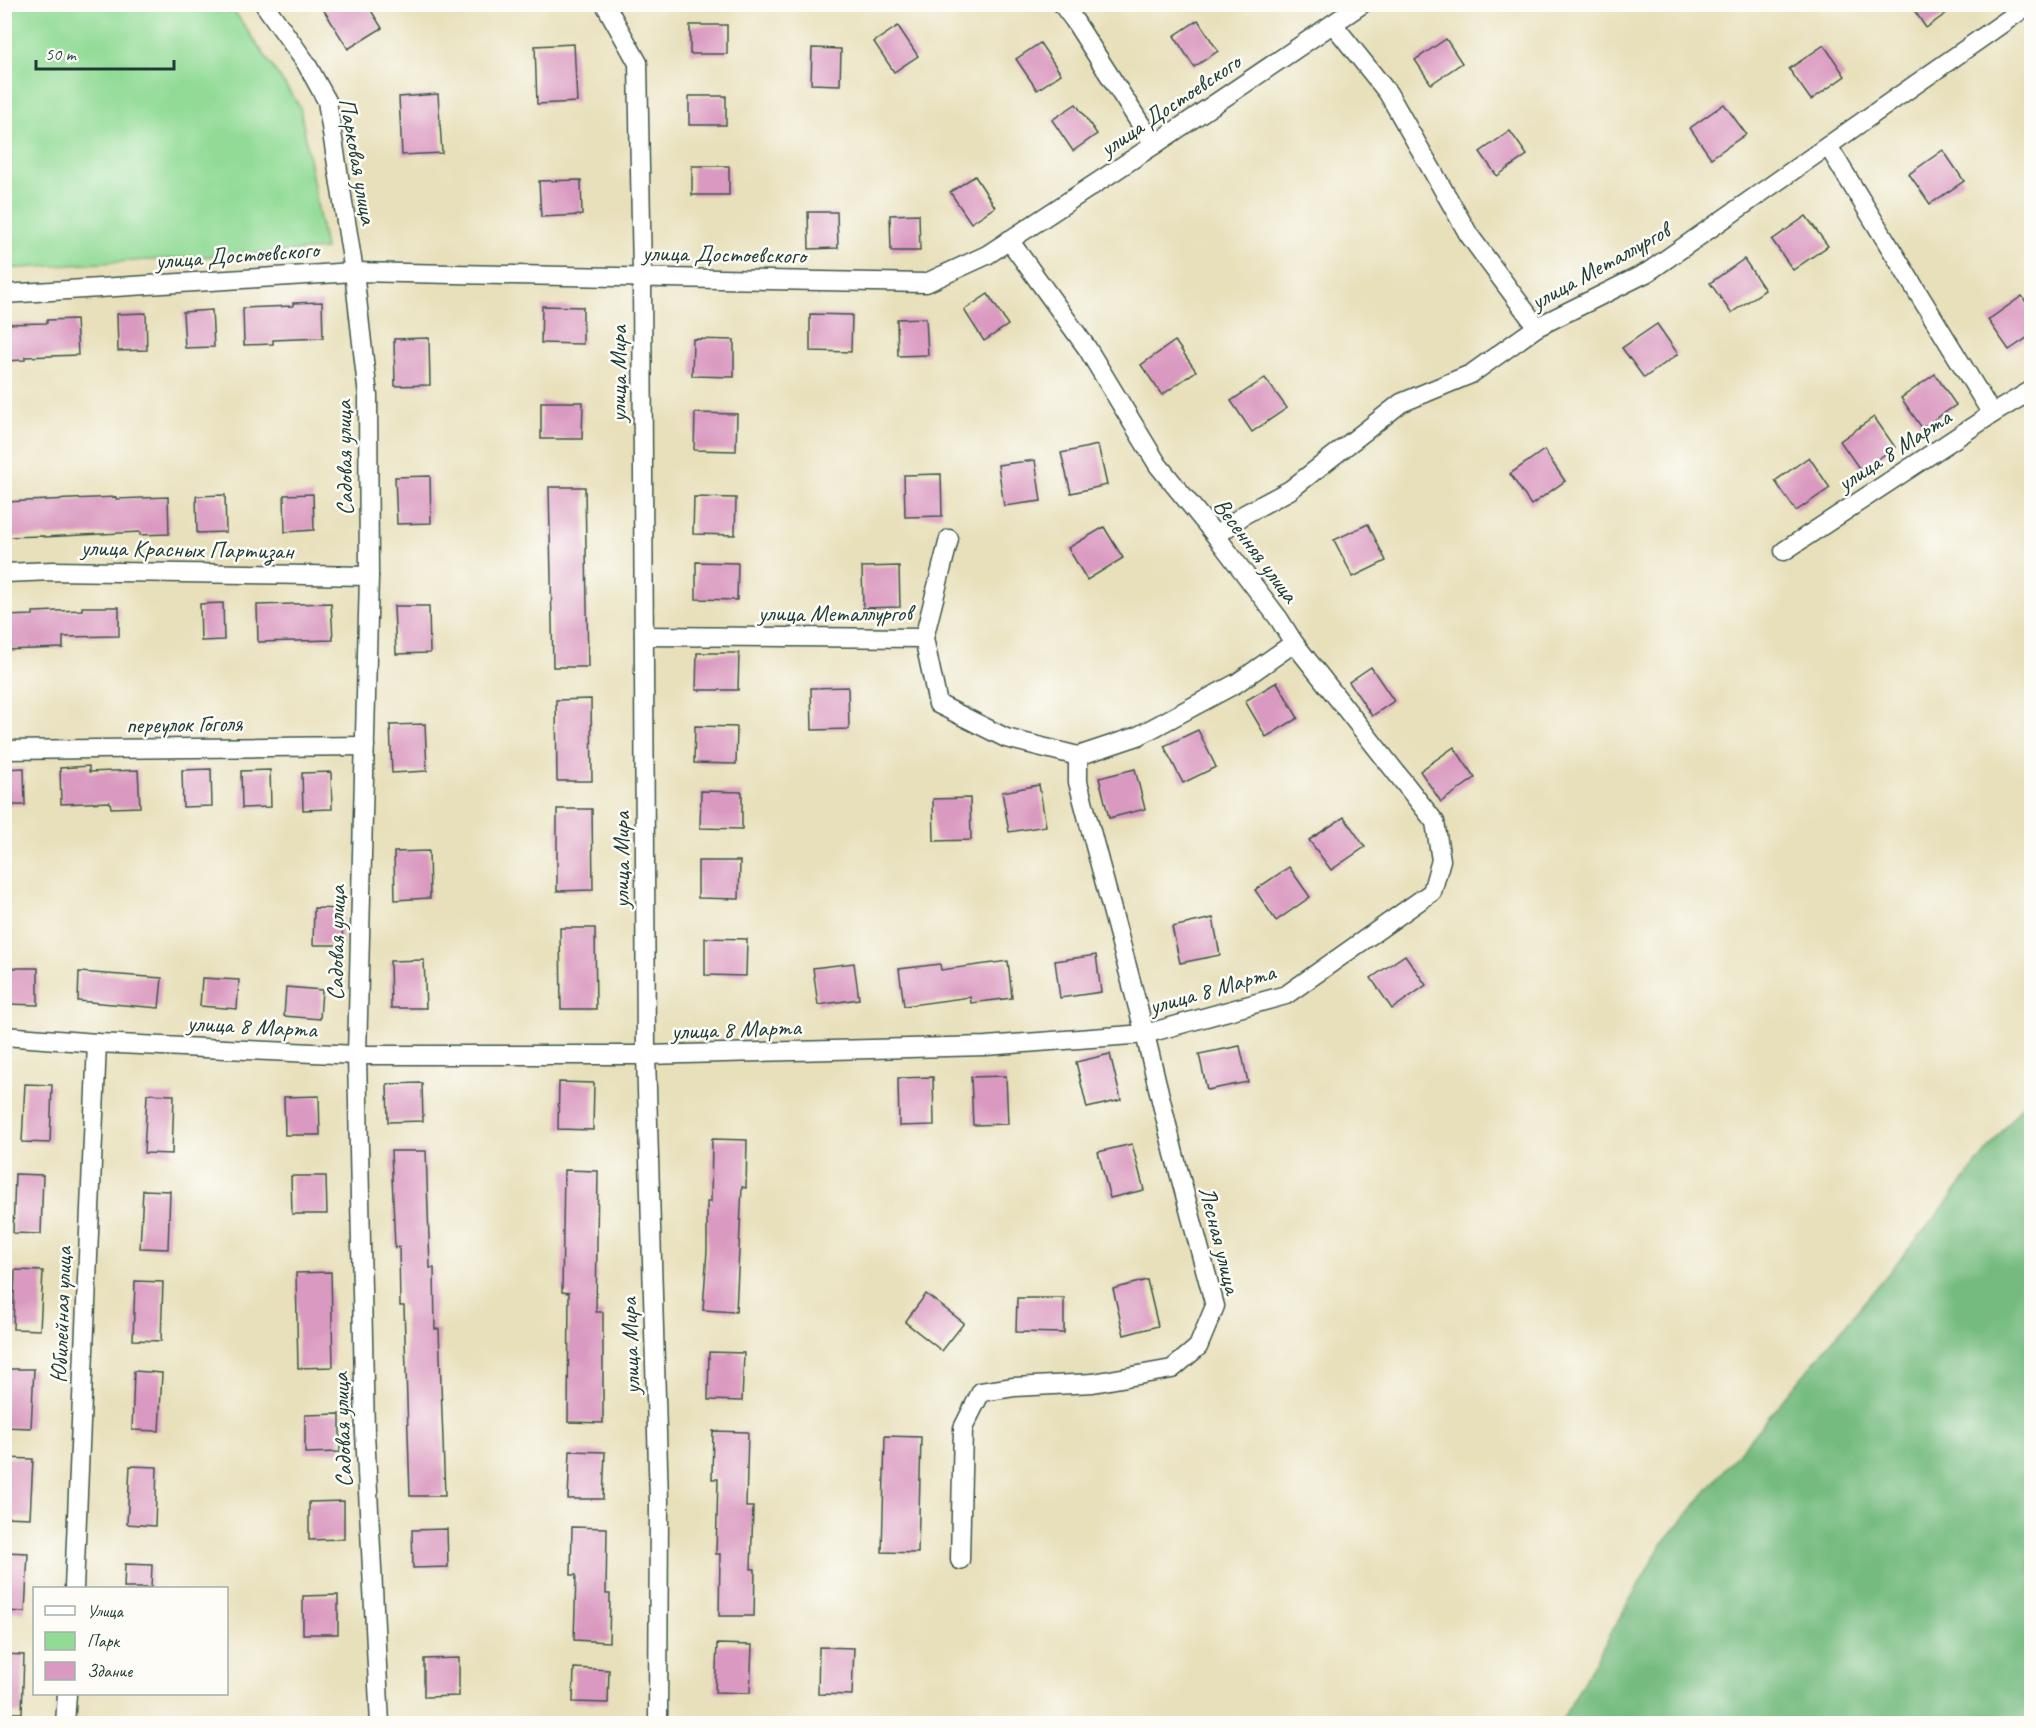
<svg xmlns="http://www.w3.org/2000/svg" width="2036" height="1728" font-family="Caveat,sans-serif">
<rect width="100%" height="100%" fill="#fdfcf7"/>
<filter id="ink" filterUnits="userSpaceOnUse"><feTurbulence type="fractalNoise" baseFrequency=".0167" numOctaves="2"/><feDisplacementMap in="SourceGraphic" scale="12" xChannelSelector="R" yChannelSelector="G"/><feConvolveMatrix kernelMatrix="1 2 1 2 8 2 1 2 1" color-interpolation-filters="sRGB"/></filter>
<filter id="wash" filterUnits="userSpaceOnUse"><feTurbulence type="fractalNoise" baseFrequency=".008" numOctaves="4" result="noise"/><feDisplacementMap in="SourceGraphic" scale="24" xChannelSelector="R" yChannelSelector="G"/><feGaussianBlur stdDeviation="1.35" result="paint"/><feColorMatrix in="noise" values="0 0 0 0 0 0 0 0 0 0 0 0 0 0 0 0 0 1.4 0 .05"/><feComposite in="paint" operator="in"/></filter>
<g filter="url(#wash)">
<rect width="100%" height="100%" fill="#e8e0bb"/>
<!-- green -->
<polygon fill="#92db96" stroke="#588c65" stroke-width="1.5" points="5,4 230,5 300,107 325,249 5,269"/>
<!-- forest -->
<polygon fill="#75bb7f" stroke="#4a7c5a" stroke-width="1.5" points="2031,1094 2031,1723 1560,1723 1660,1547 1941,1210"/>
<g id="blocks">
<!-- building -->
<g fill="#da99c0">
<polygon points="320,4 367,4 382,28 348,49"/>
<polygon points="1910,4 1959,4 1926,28"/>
<polygon points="1198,20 1218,51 1194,67 1174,36"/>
<rect x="690" y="25" width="37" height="29"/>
<polygon points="898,26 918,56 894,72 874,42"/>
<polygon points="1446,39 1462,63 1431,84 1415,60"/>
<polygon points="1040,43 1061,74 1037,90 1016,59"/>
<polygon points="574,44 577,102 537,104 535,46"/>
<polygon points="1824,45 1845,76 1811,100 1789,69"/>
<polygon points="812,48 841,49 840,85 811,84"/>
<polygon points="438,94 442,153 402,155 399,97"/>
<rect x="689" y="96" width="37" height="29"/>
<polygon points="1076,104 1097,134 1073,151 1052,120"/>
<polygon points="1724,104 1746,134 1711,158 1690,128"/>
<polygon points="1510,131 1527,155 1497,176 1480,152"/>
<polygon points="1943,150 1964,181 1930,204 1909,174"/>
<rect x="692" y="166" width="37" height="29"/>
<polygon points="975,176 995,207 971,223 950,192"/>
<polygon points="581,180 582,215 541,217 539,181"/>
<polygon points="808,212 837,212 838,248 809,249"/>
<polygon points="919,214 920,251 891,251 890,215"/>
<polygon points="1806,216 1828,246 1793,270 1772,240"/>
<polygon points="1744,259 1765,290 1731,313 1710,283"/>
<polygon points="988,294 1008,325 984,341 964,310"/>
<polygon points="2022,296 2031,310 2031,335 2009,350 1988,320"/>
<polygon points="322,302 323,338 273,340 273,344 244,345 243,308 293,306 293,303"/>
<polygon points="542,306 583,307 583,344 541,343"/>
<polygon points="212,310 214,347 185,348 183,312"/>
<polygon points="146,313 147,350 118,351 117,314"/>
<polygon points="810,314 852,315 851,352 810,351"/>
<polygon points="926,318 928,355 898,356 897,319"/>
<polygon points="76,319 78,355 25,357 25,360 4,361 4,324 47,323 47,320"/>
<polygon points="1657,324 1678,354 1644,378 1622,348"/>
<polygon points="429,338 430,385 395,386 394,339"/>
<polygon points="693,339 734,340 734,377 692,376"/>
<polygon points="1175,341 1196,371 1162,395 1141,365"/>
<polygon points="1935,374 1956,405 1922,428 1901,398"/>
<polygon points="1265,378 1287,408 1252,432 1231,401"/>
<polygon points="541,402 583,402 582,439 541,439"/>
<polygon points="695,413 737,414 736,451 694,450"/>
<polygon points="1874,417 1895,447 1861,471 1840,441"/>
<polygon points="1098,445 1107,485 1071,493 1061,453"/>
<polygon points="1544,450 1565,481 1531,505 1510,474"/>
<polygon points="1809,457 1830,488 1796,511 1775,481"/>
<polygon points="1035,460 1041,501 1004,506 998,465"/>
<polygon points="941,474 942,516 905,517 904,475"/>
<polygon points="430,476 431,523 397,524 395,477"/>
<polygon points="549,487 585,487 588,667 553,667"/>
<polygon points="313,494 314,530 285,532 284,495"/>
<polygon points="225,495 226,532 197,533 196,496"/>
<polygon points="116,497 116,499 168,497 169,534 140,535 140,532 44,537 44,536 4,537 4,502"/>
<polygon points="694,497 736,498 735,535 693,534"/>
<polygon points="1368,524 1386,561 1353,577 1334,540"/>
<polygon points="1104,527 1123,558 1087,580 1068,548"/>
<polygon points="696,562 738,563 737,600 696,599"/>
<polygon points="899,566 900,607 863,608 862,567"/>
<polygon points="223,603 224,640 201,641 200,604"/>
<polygon points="331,603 333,640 258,642 257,605"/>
<polygon points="394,606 429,606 430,653 396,654"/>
<polygon points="82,607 119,607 119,636 63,637 63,648 4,650 4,616 33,615 33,612 82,610"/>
<polygon points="697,653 739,653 738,690 696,690"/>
<polygon points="1371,667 1394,701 1372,716 1349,682"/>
<polygon points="1277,682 1298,718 1266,737 1245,701"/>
<polygon points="848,687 849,729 812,730 811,688"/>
<polygon points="591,699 592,781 557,781 556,700"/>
<polygon points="425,724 427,771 392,773 390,725"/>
<polygon points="695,726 737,727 736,764 694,763"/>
<polygon points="1198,730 1216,767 1183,783 1164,746"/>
<polygon points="1454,747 1475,778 1441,802 1420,771"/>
<polygon points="89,766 89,772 138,770 140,807 111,808 110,802 61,804 60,768"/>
<polygon points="24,768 25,805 4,805 4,769"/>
<polygon points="211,769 212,806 183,807 182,770"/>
<polygon points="1135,769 1145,809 1109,818 1099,778"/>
<polygon points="270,770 271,807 242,808 241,771"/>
<polygon points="331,772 332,809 303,810 302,773"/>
<polygon points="1039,785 1046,826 1009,832 1002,792"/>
<polygon points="701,791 742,792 742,829 700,828"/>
<polygon points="970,798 971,840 934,841 933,799"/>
<polygon points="557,809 592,809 593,890 557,891"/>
<polygon points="1344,817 1365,847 1331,870 1309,840"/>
<polygon points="429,851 430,898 395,900 394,852"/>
<polygon points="698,861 740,861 739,899 698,898"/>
<polygon points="1289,867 1310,897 1276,921 1255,890"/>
<polygon points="314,908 343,909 342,945 313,945"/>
<polygon points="1213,918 1220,955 1180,963 1172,927"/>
<polygon points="560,928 595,928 596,1009 561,1009"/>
<polygon points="705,938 747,939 746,976 705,975"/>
<polygon points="1096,955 1101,992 1060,998 1055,961"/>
<polygon points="1405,955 1426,985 1392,1009 1371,978"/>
<polygon points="424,960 426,1008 391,1008 390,961"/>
<polygon points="1008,961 1012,998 971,1003 970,997 904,1006 899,969 940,964 941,970"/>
<polygon points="854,963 859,999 818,1005 813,968"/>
<polygon points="9,968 38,968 38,1005 8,1004"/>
<polygon points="79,972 162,978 159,1008 78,1001"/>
<polygon points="202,978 239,980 237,1009 200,1006"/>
<polygon points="286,987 322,990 320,1019 284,1016"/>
<polygon points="1240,1046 1248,1082 1207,1090 1199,1054"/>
<polygon points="1110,1054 1121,1100 1087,1108 1076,1062"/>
<polygon points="1006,1076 1008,1124 973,1125 971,1077"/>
<polygon points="933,1077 934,1125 899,1126 898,1078"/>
<polygon points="559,1082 594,1083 593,1130 558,1129"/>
<polygon points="422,1083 423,1121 388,1122 387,1084"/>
<polygon points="25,1084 52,1085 50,1143 22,1142"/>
<polygon points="147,1094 174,1095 172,1154 144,1153"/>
<polygon points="319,1096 320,1135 285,1135 284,1097"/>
<polygon points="712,1139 747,1140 746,1188 742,1187 736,1312 703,1310 707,1250 707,1202 711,1202"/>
<polygon points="1132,1144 1144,1190 1110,1198 1098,1152"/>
<polygon points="391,1151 426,1151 430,1268 434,1268 435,1329 439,1329 445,1496 410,1496 404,1306 400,1306 399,1247 395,1248"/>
<polygon points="564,1170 598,1171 596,1312 603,1312 603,1423 568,1422 569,1293 562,1292"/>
<polygon points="15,1174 43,1175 41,1234 13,1233"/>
<polygon points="291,1176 326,1176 327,1214 292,1214"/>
<polygon points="143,1190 170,1191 168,1249 140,1248"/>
<polygon points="15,1270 43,1271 40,1330 13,1329"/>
<polygon points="331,1272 333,1367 298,1368 296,1273"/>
<polygon points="1147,1280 1158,1326 1124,1335 1113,1289"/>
<polygon points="135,1281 163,1282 161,1341 133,1340"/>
<polygon points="926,1294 964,1323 942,1351 905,1322"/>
<polygon points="1017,1298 1064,1298 1064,1333 1016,1332"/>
<polygon points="709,1352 744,1353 742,1401 708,1400"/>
<polygon points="6,1369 34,1369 31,1428 4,1427"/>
<polygon points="134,1371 162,1373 159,1431 132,1430"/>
<polygon points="340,1414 340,1452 305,1453 305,1415"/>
<polygon points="713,1431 748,1432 746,1507 753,1507 751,1569 755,1569 754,1616 719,1616 720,1554 716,1554 718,1479 712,1479"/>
<polygon points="885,1436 921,1437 918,1553 882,1552"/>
<polygon points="570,1451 605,1452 603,1499 568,1499"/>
<polygon points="5,1458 33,1459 30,1518 4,1517"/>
<polygon points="130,1466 157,1467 155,1526 127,1524"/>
<polygon points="344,1501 344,1539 309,1540 309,1502"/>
<polygon points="572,1527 607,1528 606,1594 610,1594 609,1642 574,1640 576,1575 571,1575"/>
<polygon points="447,1529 448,1567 413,1568 412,1530"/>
<polygon points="4,1552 28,1553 25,1612 4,1611"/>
<polygon points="125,1564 152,1565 151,1588 124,1588"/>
<polygon points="338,1595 338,1634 303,1634 303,1596"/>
<polygon points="717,1644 752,1645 750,1693 715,1692"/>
<polygon points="819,1647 854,1648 852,1695 818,1694"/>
<polygon points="4,1654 24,1655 22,1713 4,1713"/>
<polygon points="459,1658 459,1696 424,1697 424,1659"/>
<polygon points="574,1668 609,1670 608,1703 573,1702"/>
</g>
</g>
</g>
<g filter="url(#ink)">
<use href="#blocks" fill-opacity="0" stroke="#3d5548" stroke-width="1.5"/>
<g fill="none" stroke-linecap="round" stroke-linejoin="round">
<defs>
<g id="minor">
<polyline points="264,4 306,63 327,101 354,272 368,396 369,576 357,1055 365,1433 380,1724"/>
<polyline points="605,4 638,63 642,276 646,1055 659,1501 658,1724"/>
<polyline points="1062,4 1074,20 1154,145"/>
<polyline points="1333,24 1388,93 1469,235 1537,327"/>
<polyline points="1828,146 1992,414"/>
<polyline points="4,294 354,272 926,283 987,255 1154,145 1362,4"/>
<polyline points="1216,536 1245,514 1290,490 1401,403 1471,374 1537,327 1648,272 2030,4"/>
<polyline points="1784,551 1992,414 2032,390"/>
<polyline points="4,573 53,571 369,576"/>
<polyline points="644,636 924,638 938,704 1006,738 1078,756 1138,736 1237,683 1294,643"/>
<polyline points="924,638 949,539"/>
<polyline points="4,750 365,746"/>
<polyline points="4,1036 97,1043 357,1055 646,1055 986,1046 1145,1034 1286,995 1432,892 1441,860 1435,822 1294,643 1279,619 1216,536 1158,465 1087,348 1009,240"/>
<polyline points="960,1560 963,1428 981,1392 1014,1387 1093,1383 1172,1369 1198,1347 1215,1306 1174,1154 1145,1034 1078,782 1078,756"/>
<polyline points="74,1588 97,1043"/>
<polyline points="65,1724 67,1694"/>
</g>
</defs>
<!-- minor casing -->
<use href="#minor" stroke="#3d5548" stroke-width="21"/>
<!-- minor -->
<use href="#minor" stroke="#fff" stroke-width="18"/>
</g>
</g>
<g text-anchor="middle" stroke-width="5" stroke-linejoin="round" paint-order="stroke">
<!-- street labels -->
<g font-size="24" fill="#1f3d34" stroke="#fdfcf7">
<text transform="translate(1170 105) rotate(-34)" y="8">улица Достоевского</text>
<text transform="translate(358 161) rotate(80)" y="8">Парковая улица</text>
<text transform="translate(724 254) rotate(1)" y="8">улица Достоевского</text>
<text transform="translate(237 255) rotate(-4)" y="8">улица Достоевского</text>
<text transform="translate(1600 266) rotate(-29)" y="8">улица Металлургов</text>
<text transform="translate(618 374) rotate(-90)" y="8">улица Мира</text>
<text transform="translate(1894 450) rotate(-33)" y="8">улица 8 Марта</text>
<text transform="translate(344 458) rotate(-91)" y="8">Садовая улица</text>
<text transform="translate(187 549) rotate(1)" y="8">улица Красных Партизан</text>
<text transform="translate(1256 550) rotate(53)" y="8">Весенняя улица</text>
<text x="835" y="621">улица Металлургов</text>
<text transform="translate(184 724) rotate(-1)" y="8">переулок Гоголя</text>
<text transform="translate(621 860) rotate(-90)" y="8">улица Мира</text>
<text transform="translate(336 943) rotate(-89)" y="8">Садовая улица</text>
<text transform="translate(1212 989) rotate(-16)" y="8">улица 8 Марта</text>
<text transform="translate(252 1026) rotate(3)" y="8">улица 8 Марта</text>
<text transform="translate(736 1029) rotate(-2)" y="8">улица 8 Марта</text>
<text transform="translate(1220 1240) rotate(76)" y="8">Лесная улица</text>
<text transform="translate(61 1315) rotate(-88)" y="8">Юбилейная улица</text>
<text transform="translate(630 1346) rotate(-92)" y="8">улица Мира</text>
<text transform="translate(342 1430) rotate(-92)" y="8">Садовая улица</text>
</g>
</g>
<!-- margin -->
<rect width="2036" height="1728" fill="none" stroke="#fdfcf7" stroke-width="24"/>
<!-- legend -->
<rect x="33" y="1587" width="195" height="108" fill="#fdfcf7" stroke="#a4b0a9" stroke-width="1.5"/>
<rect x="45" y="1606" width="30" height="9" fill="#ffffff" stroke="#a4b0a9" stroke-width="1.5"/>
<text x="87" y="1617" font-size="18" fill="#1f3d34">Улица</text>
<rect x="45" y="1632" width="30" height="18" fill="#92db96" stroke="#a4b0a9" stroke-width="1.5"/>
<text x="87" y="1647" font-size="18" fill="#1f3d34">Парк</text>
<rect x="45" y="1662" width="30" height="18" fill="#da99c0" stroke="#a4b0a9" stroke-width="1.5"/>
<text x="87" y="1677" font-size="18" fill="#1f3d34">Здание</text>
<!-- scale -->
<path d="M36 60v9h138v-9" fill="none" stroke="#1f3d34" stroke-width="3"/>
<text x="45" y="60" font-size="18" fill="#1f3d34" stroke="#fdfcf7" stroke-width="4.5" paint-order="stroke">50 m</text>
</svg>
